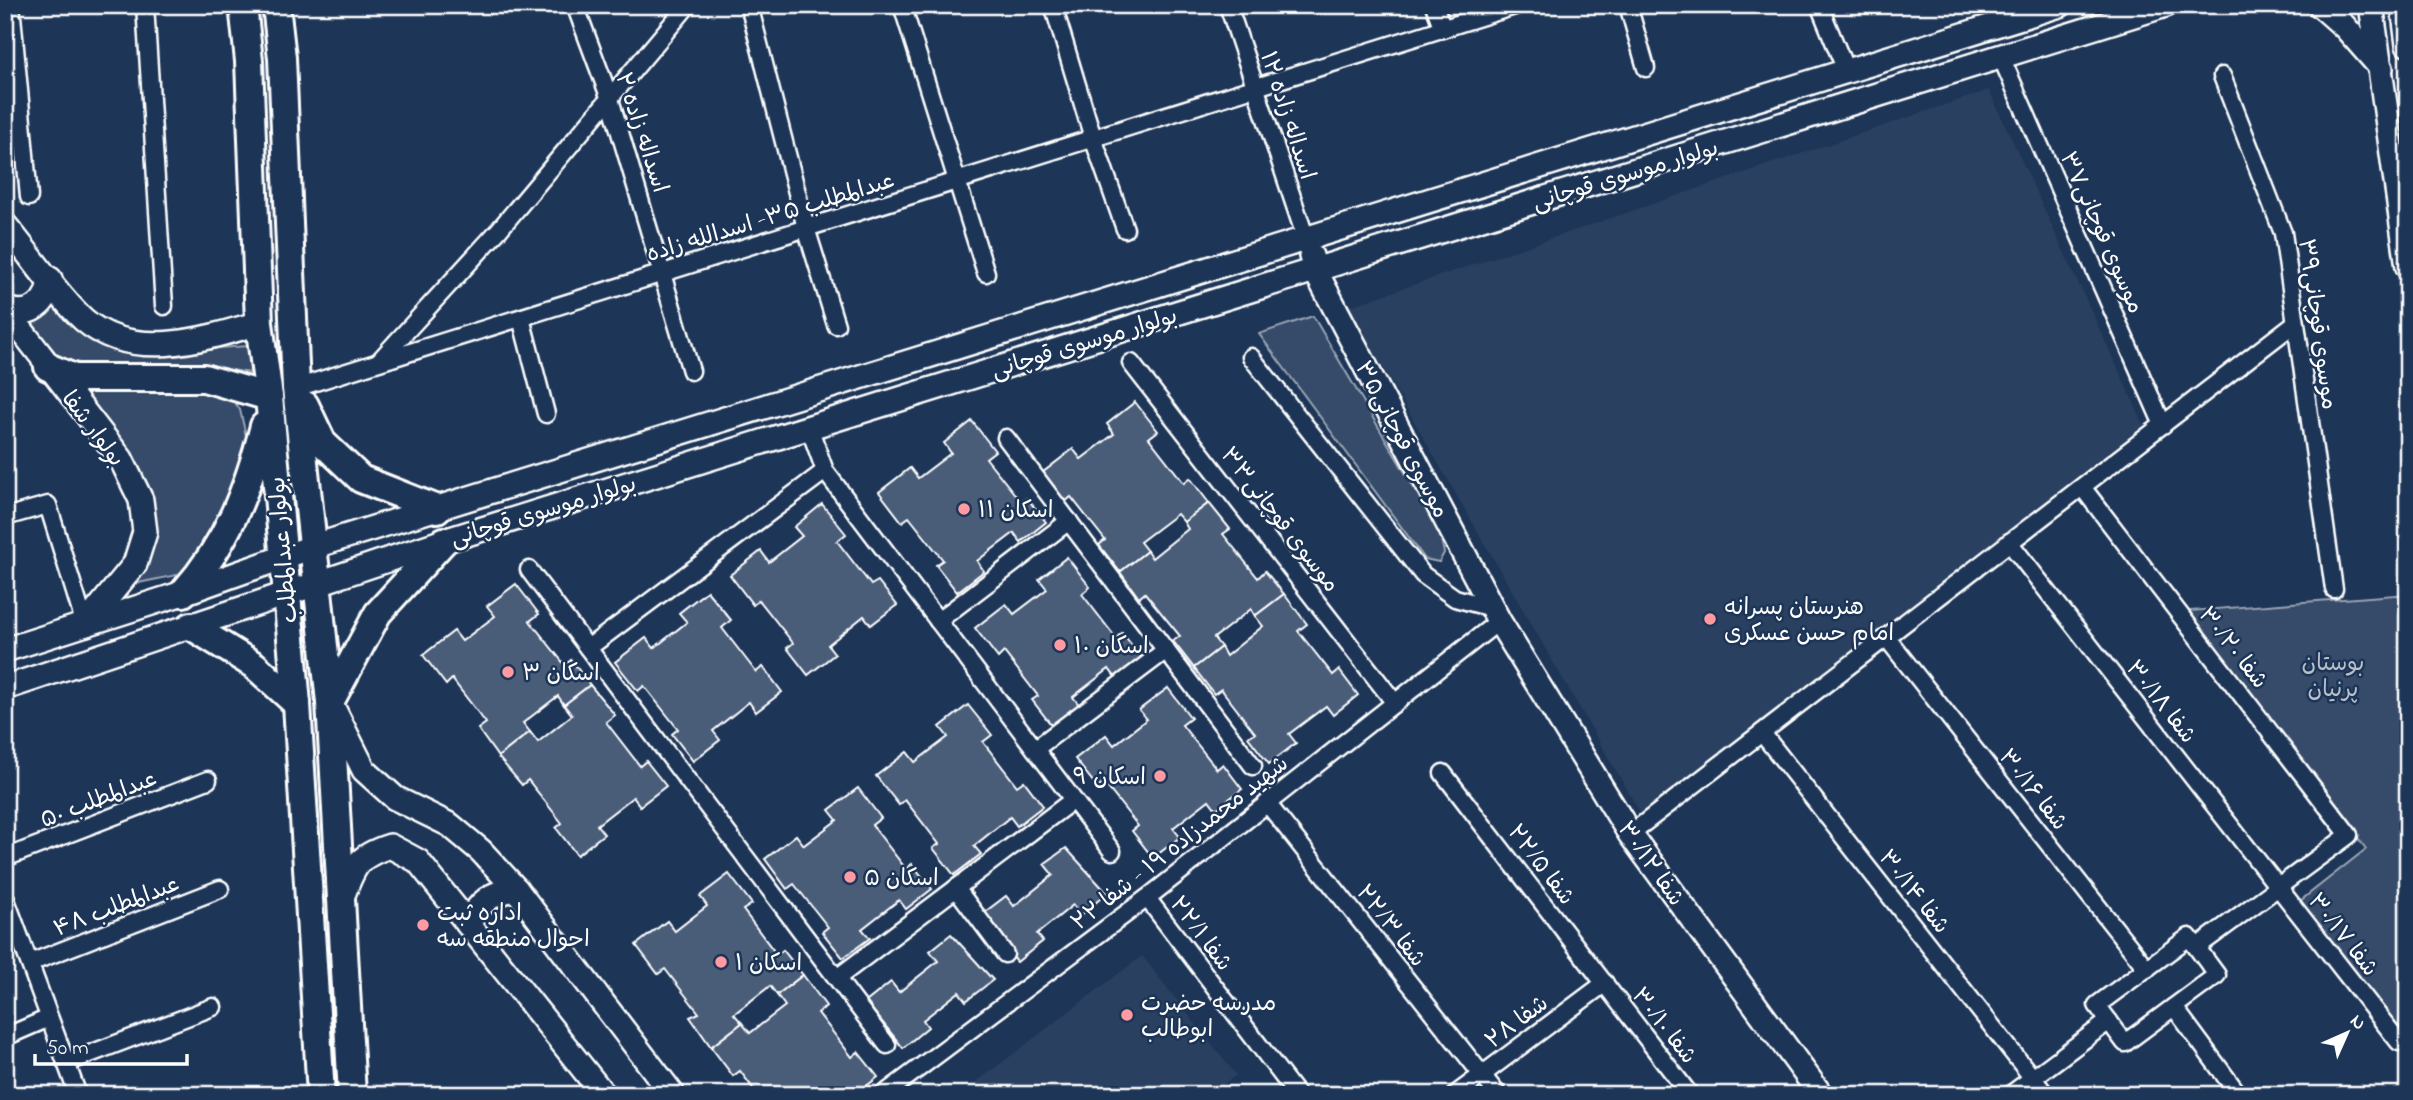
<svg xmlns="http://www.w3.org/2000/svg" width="2413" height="1100" font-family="'Indie Flower','Playpen Sans Arabic',sans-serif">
<rect width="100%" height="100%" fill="#1d3557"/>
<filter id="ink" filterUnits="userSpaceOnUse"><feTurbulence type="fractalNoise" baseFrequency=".0143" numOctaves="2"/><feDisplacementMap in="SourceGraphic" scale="14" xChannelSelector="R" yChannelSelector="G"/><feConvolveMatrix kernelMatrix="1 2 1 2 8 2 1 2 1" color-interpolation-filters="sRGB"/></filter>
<g filter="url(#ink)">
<!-- built -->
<g fill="#2a4161">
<polygon points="1989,90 2144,425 1641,814 1348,307"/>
<polygon points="1142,956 1236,1075 1210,1095 984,1095 975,1083"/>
</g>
<!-- green -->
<g fill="#364b69" stroke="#9aa5b4" stroke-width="2">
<polygon points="53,300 172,351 248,346 250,373 196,364 84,364 61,359 30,323"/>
<polygon points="1313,316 1439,530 1444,553 1439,562 1425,559 1259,334"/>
<path d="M 105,388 L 208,388 L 232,398 L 240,410 L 247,440 L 248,457 L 196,563 L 177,575 L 138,583 C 181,498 133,459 84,395 Z"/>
<polygon points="2408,594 2408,1040 2300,901 2366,849 2189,611"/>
</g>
<!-- building -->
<g fill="#4a5d79" stroke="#fff" stroke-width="2">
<polygon points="1135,402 1158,431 1149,438 1184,483 1190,478 1209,503 1184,522 1177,514 1140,542 1147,551 1120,572 1099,545 1105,540 1071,497 1065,502 1042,473 1073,449 1081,459 1114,434 1107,424"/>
<polygon points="972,421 995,451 986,458 1021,502 1027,498 1046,522 1021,542 1014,533 977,561 984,571 957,592 936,565 943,560 909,517 902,522 879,492 910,468 918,478 951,453 944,443"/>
<polygon points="1209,503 1230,529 1223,534 1258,578 1265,571 1284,594 1255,616 1251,609 1214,638 1221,647 1194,668 1173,641 1180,636 1145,593 1139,598 1120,572 1147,551 1152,558 1188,529 1184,522"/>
<polygon points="822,504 846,534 837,541 871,585 878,581 897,605 871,625 864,616 828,645 835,654 808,675 787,648 793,643 759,600 753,605 730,575 761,551 769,562 802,536 794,527"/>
<polygon points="1067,557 1090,587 1082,594 1116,638 1122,633 1142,658 1116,678 1109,669 1073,697 1080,706 1053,727 1032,700 1038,696 1004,652 998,658 975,628 1006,604 1014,614 1047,589 1039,579"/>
<polygon points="516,584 539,614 530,621 565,665 571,660 590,685 564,705 558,696 523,723 530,732 498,757 478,729 486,723 452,679 446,685 423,655 454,631 462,641 495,616 487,606"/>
<polygon points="707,591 731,620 722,628 756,672 763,667 782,692 756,712 749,702 713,731 720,740 693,761 672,734 678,729 644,686 638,691 615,662 646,638 654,648 687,622 679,613"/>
<polygon points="1284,594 1307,624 1298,631 1333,675 1339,670 1358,695 1333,715 1326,706 1289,734 1296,743 1269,764 1248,737 1255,733 1221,689 1214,694 1194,668 1221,647 1226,656 1263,626 1255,616"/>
<polygon points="590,685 615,715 606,722 640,766 646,761 666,786 640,806 633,797 597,825 604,834 577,855 556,828 562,823 528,780 522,785 498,757 530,732 538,742 572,715 564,705"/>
<polygon points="1168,688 1191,718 1182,725 1217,769 1223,764 1242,789 1216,809 1209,800 1173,828 1180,837 1153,858 1132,831 1138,826 1104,783 1098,788 1075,759 1106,735 1114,745 1147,719 1139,710"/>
<polygon points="968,705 992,735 983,742 1017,786 1024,781 1043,806 1017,826 1010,817 974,846 981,854 954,875 933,848 939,844 905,800 899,805 876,776 907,752 915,762 948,737 940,727"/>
<polygon points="858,788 881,818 872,825 906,869 912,864 932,889 906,909 899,900 862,929 870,938 843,958 822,932 828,927 794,884 787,889 765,859 796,835 804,845 837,820 829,810"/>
<polygon points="1066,848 1107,893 1081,915 1073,905 1037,934 1043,941 1017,962 981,915 1006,896 1014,906 1053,875 1044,864"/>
<polygon points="729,874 752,904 743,910 777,955 783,950 803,975 777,995 770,986 734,1014 742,1023 711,1047 690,1017 699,1013 665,969 658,974 636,945 667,921 675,931 707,906 700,896"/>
<polygon points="951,934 993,980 966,1001 959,992 923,1020 928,1027 903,1048 866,1002 891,982 899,992 938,961 930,951"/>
<polygon points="803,975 826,1006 818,1013 852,1057 858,1052 878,1077 855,1095 851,1095 845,1088 836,1095 758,1095 740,1071 733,1076 711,1047 742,1023 750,1033 785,1006 777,995"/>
</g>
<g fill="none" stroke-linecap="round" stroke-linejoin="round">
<defs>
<g id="street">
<polyline points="11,5 29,197"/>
<polyline points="145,5 164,306"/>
<polyline points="575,5 610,99 691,371"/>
<polyline points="749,5 806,228 836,325"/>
<polyline points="902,5 986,273"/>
<polyline points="1053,5 1093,138 1125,229"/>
<polyline points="1228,5 1306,239"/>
<polyline points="1434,5 1443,29"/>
<polyline points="1628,5 1646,68"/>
<polyline points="1819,5 1847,73"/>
<polyline points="2001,57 2163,425"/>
<polyline points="2222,76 2283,233 2334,589"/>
<polyline points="521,318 546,414"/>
<polyline points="1251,357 1423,575 1455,598 1492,608"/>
<polyline points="380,360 498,231 688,5"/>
<polyline points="1131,363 1395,703"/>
<polyline points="296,388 1518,5"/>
<polyline points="809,427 825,471 1112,851"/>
<polyline points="1006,438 1253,766"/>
<polyline points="2082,487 2349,835 2197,947"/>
<polyline points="5,517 48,505 85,625"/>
<polyline points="2009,542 2399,1042"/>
<polyline points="529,570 887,1045"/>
<polyline points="938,621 1069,521"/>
<polyline points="1886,637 2147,969"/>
<polyline points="588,648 825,471"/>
<polyline points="1762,733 2046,1095"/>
<polyline points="1035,749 1166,650"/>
<polyline points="1443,773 1690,1095"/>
<polyline points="1267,803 1498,1095"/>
<polyline points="1630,834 2295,323"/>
<polyline points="5,858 208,780"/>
<polyline points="956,888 1005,954"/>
<polyline points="5,897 78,1095"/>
<polyline points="1147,898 1297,1095"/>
<polygon points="2189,937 2217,975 2125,1043 2097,1005"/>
<polyline points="30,963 220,889"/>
<polyline points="837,978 1073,800"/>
<polyline points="2174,1007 2239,1095"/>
<polyline points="5,1037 49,1018"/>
<polyline points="66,1063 213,1007"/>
<polyline points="883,1095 1147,898 1499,621"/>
<polyline points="1455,1095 1605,983"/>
<polyline points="2010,1095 2109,1021"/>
</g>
<g id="secondary">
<polyline points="2320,5 2345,27 2381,68"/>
<polyline points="2371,5 2408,267"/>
<polyline points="2403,5 2408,45"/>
<path d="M 5,225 C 28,252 59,298 84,320 C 133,362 205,339 259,323"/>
<polyline points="1311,256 1315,270 1499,621 1630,834 1821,1095"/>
<path d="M 5,308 C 30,319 48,304 50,279"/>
<polyline points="5,309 121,459 141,500 145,532 135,564 86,624"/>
<polyline points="5,650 183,593 315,546 2060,5"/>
<polyline points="5,688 444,541 2166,5"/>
<polyline points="332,706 364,770 395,798 450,825 481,851 516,889 673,1095"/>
<path d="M 341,900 C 354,867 355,857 390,846 L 418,861 L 604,1095"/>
<path d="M 468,924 C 479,902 492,892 516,889"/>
</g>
<g id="primary">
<polyline points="243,5 249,61 259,323 269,397 297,704 321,1095"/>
<polyline points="276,5 282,58 296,388 330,702 352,1095"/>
<polyline points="48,367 74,378 204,378 269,397"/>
<polyline points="305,405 323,443 361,479 437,509"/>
<path d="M 183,593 C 227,544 248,489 264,426"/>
<polyline points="191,626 254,665 297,704"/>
<polyline points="330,702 378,613 444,541"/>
</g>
</defs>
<!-- street casing -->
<use href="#street" stroke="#fff" stroke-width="21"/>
<!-- secondary casing -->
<use href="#secondary" stroke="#fff" stroke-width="28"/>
<!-- primary casing -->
<use href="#primary" stroke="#fff" stroke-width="32"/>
<!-- street -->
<use href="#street" stroke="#1d3557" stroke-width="16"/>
<!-- secondary -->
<use href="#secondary" stroke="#1d3557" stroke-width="23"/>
<!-- primary -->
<use href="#primary" stroke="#1d3557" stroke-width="26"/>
</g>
</g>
<!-- markers -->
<g fill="#ff9aa2" stroke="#1d3557" stroke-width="2.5">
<circle cx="964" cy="509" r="7"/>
<circle cx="1710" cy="619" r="7"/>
<circle cx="1060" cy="645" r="7"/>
<circle cx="508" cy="672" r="7"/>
<circle cx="1160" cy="776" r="7"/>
<circle cx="850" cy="877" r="7"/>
<circle cx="423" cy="925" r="7"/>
<circle cx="721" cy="962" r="7"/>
<circle cx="1127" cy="1015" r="7"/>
</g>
<g text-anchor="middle" stroke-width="5" stroke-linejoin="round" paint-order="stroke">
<!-- street labels -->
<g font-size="23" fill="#fff" stroke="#1d3557">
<text transform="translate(1289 115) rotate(72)" y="8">اسداله زاده ۱۲</text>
<text transform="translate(643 132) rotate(72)" y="8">اسداله زاده ۲</text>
<text transform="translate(1625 174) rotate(-17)" y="8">بولوار موسوی قوچانی</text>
<text transform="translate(770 216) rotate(-17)" y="8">عبدالمطلب ۳۵- اسدالله زاده</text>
<text transform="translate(2103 232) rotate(66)" y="8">موسوی قوچانی۳۷</text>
<text transform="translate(2319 324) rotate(82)" y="8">موسوی قوچانی۳۹</text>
<text transform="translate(1084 342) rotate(-17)" y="8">بولوار موسوی قوچانی</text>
<text transform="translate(94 428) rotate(53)" y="8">بولوار شفا</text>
<text transform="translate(1403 439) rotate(62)" y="8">موسوی قوچانی۳۵</text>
<text transform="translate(543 510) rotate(-17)" y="8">بولوار موسوی قوچانی</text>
<text transform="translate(1281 519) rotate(52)" y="8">موسوی قوچانی۳۳</text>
<text transform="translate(282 550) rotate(-95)" y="8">بولوار عبدالمطلب</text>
<text transform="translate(2234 647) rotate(52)" y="8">شفا ۳۰/۲۰</text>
<text transform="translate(2162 701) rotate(52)" y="8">شفا ۳۰/۱۸</text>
<text transform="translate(2034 789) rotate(52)" y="8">شفا ۳۰/۱۶</text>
<text transform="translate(98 798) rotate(-21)" y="8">عبدالمطلب ۵۰</text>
<text transform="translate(1179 842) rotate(-38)" y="8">شهید محمدزاده ۱۹ - شفا ۲۲</text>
<text transform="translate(1652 863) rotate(55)" y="8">شفا ۳۰/۱۲</text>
<text transform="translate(1542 864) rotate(53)" y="8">شفا ۲۲/۵</text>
<text transform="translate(1915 891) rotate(52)" y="8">شفا ۳۰/۱۴</text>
<text transform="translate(116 905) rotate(-21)" y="8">عبدالمطلب ۴۸</text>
<text transform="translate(1392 925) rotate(52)" y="8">شفا ۲۲/۳</text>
<text transform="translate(1202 933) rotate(53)" y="8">۲۲/۱ شفا</text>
<text transform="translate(2344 934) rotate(52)" y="8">شفا ۳۰/۱۷</text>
<text transform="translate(1516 1021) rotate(-37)" y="8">شفا ۲۸</text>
<text transform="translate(1665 1025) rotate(52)" y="8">شفا ۳۰/۱۰</text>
</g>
<!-- poi labels -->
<g font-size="23" fill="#fff" stroke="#1d3557" text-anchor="start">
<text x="978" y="517">اسکان ۱۱</text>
<text x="1724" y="614">هنرستان پسرانه<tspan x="1724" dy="26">امام حسن عسکری</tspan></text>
<text x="1074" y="653">اسکان ۱۰</text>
<text x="522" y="680">اسکان ۳</text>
<text x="1146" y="784" text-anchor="end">اسکان ۹</text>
<text x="864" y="885">اسکان ۵</text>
<text x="437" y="920">اداره ثبت<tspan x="437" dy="26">احوال منطقه سه</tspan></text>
<text x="735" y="970">اسکان ۱</text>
<text x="1141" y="1010">مدرسه حضرت<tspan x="1141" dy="26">ابوطالب</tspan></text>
</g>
<!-- park labels -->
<g font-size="23" fill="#b9c0ca" stroke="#1d3557">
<text x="2333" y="670">بوستان<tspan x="2333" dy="26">پرنیان</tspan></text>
</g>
</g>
<!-- margin -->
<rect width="2413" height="1100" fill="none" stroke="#1d3557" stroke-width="28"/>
<rect x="14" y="14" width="2385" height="1072" fill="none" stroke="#fff" stroke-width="2.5" filter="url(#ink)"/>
<!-- north arrow -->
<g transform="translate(2347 1033) rotate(45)" stroke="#1d3557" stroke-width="5" paint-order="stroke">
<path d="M0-5L12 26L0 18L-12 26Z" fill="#ffffff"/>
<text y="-10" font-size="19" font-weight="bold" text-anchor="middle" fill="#ffffff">N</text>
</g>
<!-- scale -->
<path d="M35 1054v10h152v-10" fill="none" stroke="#ffffff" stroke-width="3.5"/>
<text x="46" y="1054" font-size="21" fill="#ffffff" stroke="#1d3557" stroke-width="5" paint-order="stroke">50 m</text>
</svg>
